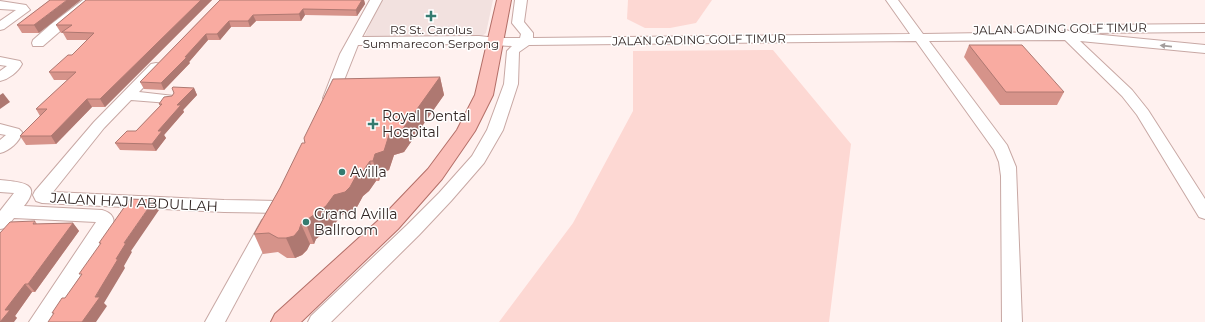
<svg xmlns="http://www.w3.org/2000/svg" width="1205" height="322" font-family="Montserrat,sans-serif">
<rect width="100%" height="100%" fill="#fff1ef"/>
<!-- built -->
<polygon fill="#f2e1df" points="381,0 493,0 486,33 479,38 364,38"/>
<!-- green -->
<g fill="#fdd8d3">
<polygon points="628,0 712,0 696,23 670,28 645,28 627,19"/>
<polygon points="773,50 851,144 829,322 499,322 573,223 633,111 633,51"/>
</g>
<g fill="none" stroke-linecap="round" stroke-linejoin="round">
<defs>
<g id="minor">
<polygon points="83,0 96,0 43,46 33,46 32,43 33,40 50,25"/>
<polygon points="370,0 382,0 362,37 479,36 496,38 520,38 521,34 512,23 515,0 527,0 524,22 533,33 533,38 910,34 886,0 898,0 923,34 1061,32 1066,30 1072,32 1205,45 1205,53 1080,41 1132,90 1148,110 1205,199 1205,219 1199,217 1137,115 1122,96 1065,40 929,41 1007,145 1016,167 1022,322 1002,322 1001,176 999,162 994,150 916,41 529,45 519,52 518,84 503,130 484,163 451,201 419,235 331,322 308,322 311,316 407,225 439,193 472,156 487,130 504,84 507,51 512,46 479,44 358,45 337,98 335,101 330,102 325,101 323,98 340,54"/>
<polygon points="0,1 26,5 30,10 4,29 0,30 0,21 16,10 0,9"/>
<polygon points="1205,24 1205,32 1087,33 1083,32 1081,29 1083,26 1087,25"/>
<path d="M 0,57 L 20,61 L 22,64 C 18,72 9,79 0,81 L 0,71 L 7,66 L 0,65 Z"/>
<polygon points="156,63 161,64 163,67 139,92 174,96 176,99 174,102 169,103 131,100 104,128 53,192 224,200 278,201 284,203 287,207 284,211 278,213 224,212 42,203 36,201 33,195 35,191 94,122 151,64"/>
<path d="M 0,124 L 19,129 L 22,132 C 20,142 9,151 0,153 L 0,140 L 6,135 L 0,134 Z"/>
<path d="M 0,180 C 18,182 44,182 24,206 L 102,210 C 112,213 117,219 111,229 L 50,322 L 29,322 L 96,222 L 14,218 L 6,228 L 0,229 L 0,211 L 14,193 L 0,192 Z"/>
<polygon points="268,219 274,220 277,225 225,322 205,322 262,220"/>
</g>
<polygon id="major" points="497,0 511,0 493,95 475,131 442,179 398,229 301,322 271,322 275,314 382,217 428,169 457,130 475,95"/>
</defs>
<!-- minor casing -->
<use href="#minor" stroke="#c8a8a4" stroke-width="2"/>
<!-- major casing -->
<use href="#major" stroke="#b36e67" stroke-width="2"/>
<!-- minor -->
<use href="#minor" fill="#fff" fill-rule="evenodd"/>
<!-- major -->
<use href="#major" fill="#fbbfb9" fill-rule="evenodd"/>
</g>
<!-- wall -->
<g fill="#d6938a">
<polygon points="50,0 39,33 22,33 17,25"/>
<polygon points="86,0 212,0 105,107 92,107 56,144 26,145 20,136 40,116 36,109 68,80 54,80 49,72 72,55 87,40 67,40 63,33 61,33 56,25"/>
<polygon points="220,0 364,0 365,4 357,16 305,15 301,21 256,21 250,27 231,27 220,40 208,40 189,62 190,63 164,90 144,89 140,82"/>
<polygon points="969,45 1064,92 1057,105 1000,105 964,57"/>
<polygon points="440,77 444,95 406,149 404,152 394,155 389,170 381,173 379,181 376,181 369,191 363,196 357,207 352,211 341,215 334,225 316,239 314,244 310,244 307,250 302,255 295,258 287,258 278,252 263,254 254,234 305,143"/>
<polygon points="194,88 197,95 183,110 184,112 164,135 166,138 156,151 120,150 115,143 136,131 160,106 159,104 172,96"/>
<polygon points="35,221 37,224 73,223 79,231 35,292 32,292 15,316 17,318 0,322"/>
</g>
<!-- shaded-wall -->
<g fill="#ae7871">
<polygon points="67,0 81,0 39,33 34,25"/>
<polygon points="201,0 212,0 105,107 100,99"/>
<polygon points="362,0 364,0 365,4 357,16 356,10"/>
<polygon points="303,9 305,15 301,21 299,14"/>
<polygon points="253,15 256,21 250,27 248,21"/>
<polygon points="229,21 231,27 220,40 217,34"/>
<polygon points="206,34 208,40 189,62 190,63 164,90 161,83"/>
<polygon points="440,77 444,95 404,152 394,155 389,170 381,173 379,181 373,161 375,154 389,135"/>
<polygon points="194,88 197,95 183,110 184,112 164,135 166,138 156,151 152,144 158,131 177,105"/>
<polygon points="3,93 10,102 0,109 0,95"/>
<polygon points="87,99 92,107 56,144 51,136"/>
<polygon points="370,161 376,181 369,191 363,196 357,207 352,211 341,215 334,225 316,239 314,244 306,224 308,219 334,195 356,176"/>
<polygon points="154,200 159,210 131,251 132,252 124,266 125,268 104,303 107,306 96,322 82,322 124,243"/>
<polygon points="73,223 79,231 35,292 28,284"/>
<polygon points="301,224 310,244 307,250 302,255 295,258 286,238"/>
<polygon points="25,284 32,292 15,316 17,318 14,322 0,322 5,310"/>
</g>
<!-- building -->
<g fill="#f9aba1" stroke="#ae7871">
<polygon points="50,0 67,0 34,25 17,25"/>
<polygon points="86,0 201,0 100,99 87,99 51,136 20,136 47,109 36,109 76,72 49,72 68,55 72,55 94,33 62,32 72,25 56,25"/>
<polygon points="220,0 362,0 356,10 303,9 299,14 253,15 248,21 229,21 217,34 206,34 185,57 187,57 161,83 140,82"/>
<polygon points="969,45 1022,45 1064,92 1006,92"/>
<polygon points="440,77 402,130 400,133 389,135 384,151 375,154 373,161 370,161 363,171 356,176 350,187 345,192 334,195 326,206 308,219 306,224 301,224 299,230 294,236 286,238 278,238 269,233 254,234 280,188 302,143 305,143 304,138 333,79"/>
<polygon points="173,87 194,88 177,105 181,105 158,131 162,131 152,144 115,143 127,131 136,131 162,104 159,104 164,97 172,96 174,93 172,88"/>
<polygon points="130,199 154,200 124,243 126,243 116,259 118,259 95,297 100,297 82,322 48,322 54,313 52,313 62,298 65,298 82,274 79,274 101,243 99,243"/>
<polygon points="35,221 33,224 73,223 28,284 25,284 5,310 10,310 0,322 0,233 10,222"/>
</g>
<!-- one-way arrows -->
<defs><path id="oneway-solid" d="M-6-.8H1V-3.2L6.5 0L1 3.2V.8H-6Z"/></defs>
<use fill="#a39d9c" href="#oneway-solid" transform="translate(1166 46) rotate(-174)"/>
<!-- markers -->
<g fill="#357b70" stroke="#fff" stroke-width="1.5">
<path d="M429 10h4v4h4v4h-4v4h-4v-4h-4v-4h4z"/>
<path d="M371 118h4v4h4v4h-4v4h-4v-4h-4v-4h4z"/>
<circle cx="342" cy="172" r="4"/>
<circle cx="306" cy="222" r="4"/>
</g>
<g text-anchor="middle" stroke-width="3" stroke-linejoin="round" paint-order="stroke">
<!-- far-street labels -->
<g font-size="12" fill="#322624" stroke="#fff">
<text transform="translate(1060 29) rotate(-1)" y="4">JALAN GADING GOLF TIMUR</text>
<text transform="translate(699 40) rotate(-1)" y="4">JALAN GADING GOLF TIMUR</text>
</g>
<!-- far-poi labels -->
<g font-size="12" fill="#322624" stroke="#fff">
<text x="431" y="34">RS St. Carolus<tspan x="431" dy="14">Summarecon Serpong</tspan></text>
</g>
<!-- poi labels -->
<g font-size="14" fill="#322624" stroke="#fff" text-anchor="start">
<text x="382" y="121">Royal Dental<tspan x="382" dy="16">Hospital</tspan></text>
<text x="350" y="177">Avilla</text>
<text x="314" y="219">Grand Avilla<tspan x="314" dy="16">Ballroom</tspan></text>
</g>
<!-- street labels -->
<g font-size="14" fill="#322624" stroke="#fff">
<text transform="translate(134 202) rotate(3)" y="5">JALAN HAJI ABDULLAH</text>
</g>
</g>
</svg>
